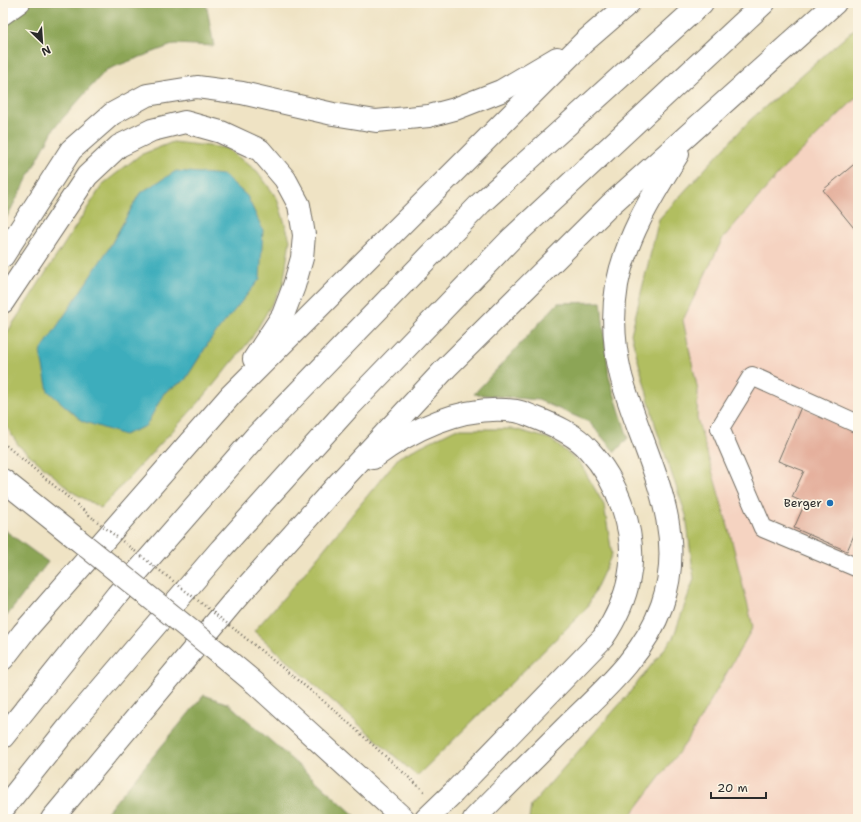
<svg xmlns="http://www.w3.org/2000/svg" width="861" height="822" font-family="'Shantell Sans',sans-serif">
<rect width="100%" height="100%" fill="#fcf5e5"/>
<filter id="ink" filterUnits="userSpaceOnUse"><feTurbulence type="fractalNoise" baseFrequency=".025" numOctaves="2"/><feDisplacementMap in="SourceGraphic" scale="8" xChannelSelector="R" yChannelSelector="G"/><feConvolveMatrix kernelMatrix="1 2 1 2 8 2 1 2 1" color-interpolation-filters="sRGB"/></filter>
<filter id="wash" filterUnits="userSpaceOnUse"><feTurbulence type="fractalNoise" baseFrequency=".012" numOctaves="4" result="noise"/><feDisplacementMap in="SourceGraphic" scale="16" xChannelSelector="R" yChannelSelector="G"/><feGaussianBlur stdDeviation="0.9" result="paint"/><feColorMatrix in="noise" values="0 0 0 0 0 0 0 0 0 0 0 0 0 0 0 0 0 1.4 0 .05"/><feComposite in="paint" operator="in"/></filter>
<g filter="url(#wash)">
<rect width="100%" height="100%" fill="#efe3c4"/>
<!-- built -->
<polygon fill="#f5d3c1" points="858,96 858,819 628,819 688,740 753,627 731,537 697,418 698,391 683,320 723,238 783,169"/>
<!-- green -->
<g fill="#b1be60" stroke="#6e7446" fill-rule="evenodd">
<polygon points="858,26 858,96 783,169 723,238 683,320 698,391 697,418 731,537 753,627 688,740 628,819 529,819 531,805 626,697 673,638 694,579 686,515 657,431 631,334 659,219 750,120"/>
<path d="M 173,142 L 226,148 L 257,171 L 277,198 L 290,240 L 283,285 L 251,339 L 202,399 L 101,508 L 74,493 L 19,446 L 3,421 L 3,339 L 103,184 L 140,155 ZM 140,193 L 211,339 L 185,380 L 164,393 L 109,248 Z"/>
<polygon points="455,429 514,429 550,439 580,463 604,505 612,554 587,608 417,776 254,631 293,587 399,457"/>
</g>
<!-- forest -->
<g fill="#8ca556" stroke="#5c6840">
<polygon points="3,3 206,3 214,46 175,44 106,70 55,127 3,224"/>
<polygon points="601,302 609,377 628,438 615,452 589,422 538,400 474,394 558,303"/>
<polygon points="3,529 48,562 3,621"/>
<polygon points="204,695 229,704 359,819 101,819"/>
</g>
<!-- water -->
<polygon fill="#3eadbc" stroke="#346c74" points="176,171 224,175 247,196 263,230 260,279 211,339 185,380 164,393 146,426 124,435 82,421 48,391 40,352 109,248 140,193"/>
<g id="blocks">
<!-- building -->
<g fill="#e5b09d">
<polygon points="858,161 858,233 823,190"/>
<polygon points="801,407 858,432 858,526 847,551 794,528 805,503 792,497 804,471 778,461"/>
</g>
</g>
</g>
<g filter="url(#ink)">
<use href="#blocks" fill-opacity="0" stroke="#706b61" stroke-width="1"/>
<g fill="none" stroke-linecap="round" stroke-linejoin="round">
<defs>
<g id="minor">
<polyline points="3,16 21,3"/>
<polyline points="858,424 752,376 720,428 763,528 858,568"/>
</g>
<g id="major">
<polyline points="3,480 77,539"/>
<polyline points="220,654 256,684 404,819"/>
</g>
<g id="highway">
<polyline points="3,256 71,150 112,114 147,95 197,87 242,93 333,114 376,121 429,116 455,109 501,91 557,58"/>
<polyline points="3,302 87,176 119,146 152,130 185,122 221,132 260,150 285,179 299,205 304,235 302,258 294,286 283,315 254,359"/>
<path d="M 373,458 C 414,428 464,404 516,411 C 523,412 530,416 536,418 C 554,425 575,434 588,449 C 618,481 638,534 629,578 C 625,600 615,620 603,638 L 454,792 L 426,819"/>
<polyline points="3,659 23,633 231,395 584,42 629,3"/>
<polyline points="3,737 117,595 256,436 481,203 702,3"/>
<polyline points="3,809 71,724 221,549 350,406 512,238 764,3"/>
<polyline points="52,819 233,602 338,484 446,368 610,205 835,3"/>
<path d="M 474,819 C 505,787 537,756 569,724 C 605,689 645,654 662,605 C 690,524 642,453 621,376 C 614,347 612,315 617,285 C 626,237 652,196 678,154"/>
</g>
</defs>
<!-- minor casing -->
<use href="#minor" stroke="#706b61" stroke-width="20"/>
<!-- major casing -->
<use href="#major" stroke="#706b61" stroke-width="24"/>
<!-- highway casing -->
<use href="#highway" stroke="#706b61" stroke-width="24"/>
<!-- path -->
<g stroke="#706b61" stroke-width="2.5" stroke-dasharray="1 3" stroke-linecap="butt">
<polyline points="3,443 94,519"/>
<polyline points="238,632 332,708 426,793"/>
</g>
<!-- minor -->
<use href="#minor" stroke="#fff" stroke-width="18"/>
<!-- major -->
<use href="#major" stroke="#fff" stroke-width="22"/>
<!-- highway -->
<use href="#highway" stroke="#fff" stroke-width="22"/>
<defs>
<polyline id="major-bridge" points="77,539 220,654"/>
</defs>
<!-- major-bridge casing -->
<use href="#major-bridge" stroke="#706b61" stroke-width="24" stroke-linecap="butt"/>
<!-- path-bridge -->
<polyline stroke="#706b61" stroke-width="2.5" stroke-dasharray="1 3" stroke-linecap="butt" points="94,519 238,632"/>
<!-- major-bridge -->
<use href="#major-bridge" stroke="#fff" stroke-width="22"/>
</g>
</g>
<!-- markers -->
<circle fill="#1f6fb2" stroke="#fcf5e5" stroke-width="1.5" cx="830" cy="503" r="4"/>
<g text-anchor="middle" stroke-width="3.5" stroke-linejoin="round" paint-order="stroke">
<!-- poi labels -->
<g font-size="12" fill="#2b2b2b" stroke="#fcf5e5" text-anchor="end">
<text x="822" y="507">Berger</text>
</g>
</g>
<!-- margin -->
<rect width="861" height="822" fill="none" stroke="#fcf5e5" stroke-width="16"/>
<!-- north arrow -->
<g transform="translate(42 42) rotate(155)" stroke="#fcf5e5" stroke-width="3" paint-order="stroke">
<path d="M0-3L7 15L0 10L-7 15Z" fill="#2b2b2b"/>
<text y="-6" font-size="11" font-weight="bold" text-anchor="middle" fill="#2b2b2b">N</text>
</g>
<!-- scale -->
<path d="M711 792v6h55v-6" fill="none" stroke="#2b2b2b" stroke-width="2"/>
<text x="717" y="792" font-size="12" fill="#2b2b2b" stroke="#fcf5e5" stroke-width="3" paint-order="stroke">20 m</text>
</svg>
